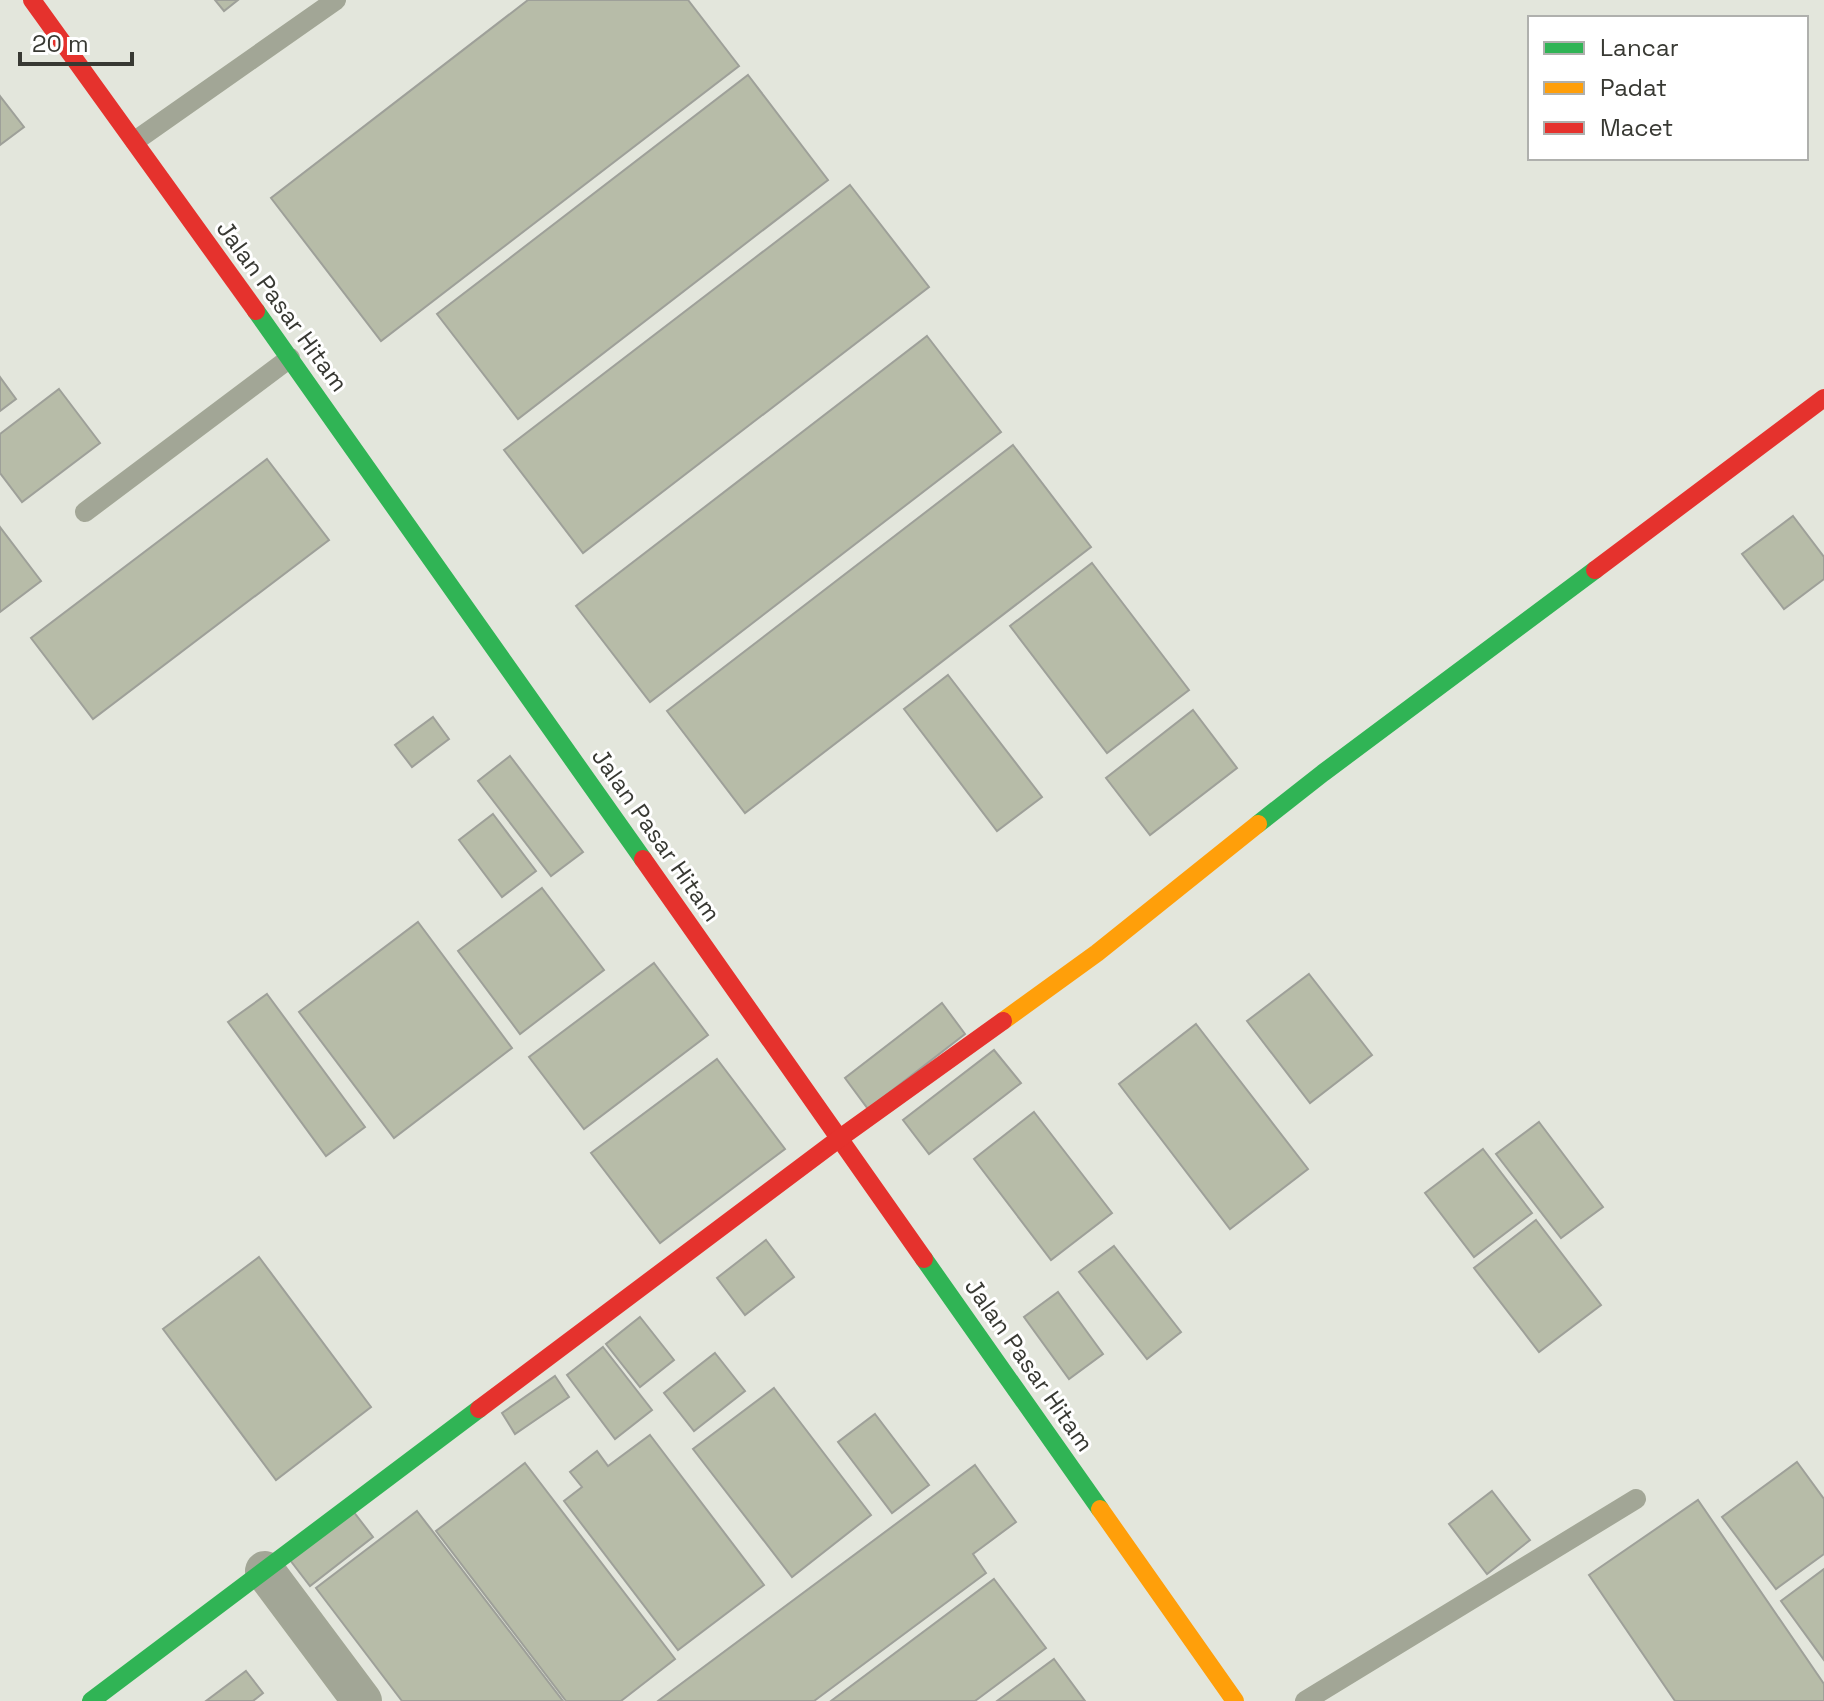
<svg xmlns="http://www.w3.org/2000/svg" width="1824" height="1701" font-family="'Space Grotesk',sans-serif">
<rect width="100%" height="100%" fill="#e3e6dc"/>
<!-- building -->
<g fill="#b7bca8" stroke="#9ea099" stroke-width="2">
<polygon points="215,0 238,0 224,11"/>
<polygon points="528,0 688,0 739,66 381,341 271,198"/>
<polygon points="748,75 828,180 518,419 437,314"/>
<polygon points="0,96 24,127 0,145"/>
<polygon points="850,185 929,287 583,553 504,450"/>
<polygon points="927,336 1001,432 650,702 576,606"/>
<polygon points="0,377 16,399 0,411"/>
<polygon points="59,389 100,443 22,502 0,473 0,434"/>
<polygon points="1013,445 1091,547 745,813 667,711"/>
<polygon points="267,459 329,540 93,719 31,638"/>
<polygon points="1793,516 1824,557 1824,579 1784,609 1742,554"/>
<polygon points="0,527 41,581 0,612"/>
<polygon points="1092,563 1189,690 1107,753 1010,626"/>
<polygon points="948,675 1042,797 997,831 904,709"/>
<polygon points="1193,710 1237,768 1150,835 1106,778"/>
<polygon points="433,717 449,739 412,767 395,745"/>
<polygon points="510,756 583,852 551,876 478,781"/>
<polygon points="493,814 536,871 502,897 459,840"/>
<polygon points="542,888 604,970 520,1034 458,951"/>
<polygon points="418,922 512,1048 394,1138 299,1012"/>
<polygon points="654,963 708,1035 584,1129 529,1057"/>
<polygon points="1309,974 1372,1055 1310,1103 1247,1021"/>
<polygon points="267,994 365,1127 326,1156 228,1022"/>
<polygon points="942,1003 965,1034 868,1109 845,1078"/>
<polygon points="1196,1024 1308,1169 1230,1229 1119,1084"/>
<polygon points="994,1050 1021,1083 929,1154 903,1120"/>
<polygon points="717,1059 785,1149 660,1243 591,1153"/>
<polygon points="1034,1112 1112,1213 1051,1260 974,1159"/>
<polygon points="1539,1122 1603,1207 1561,1238 1496,1154"/>
<polygon points="1483,1149 1532,1213 1474,1257 1425,1193"/>
<polygon points="1536,1220 1601,1305 1539,1352 1474,1268"/>
<polygon points="766,1240 794,1277 745,1315 717,1278"/>
<polygon points="1114,1246 1181,1332 1147,1359 1079,1272"/>
<polygon points="259,1257 371,1407 276,1480 163,1329"/>
<polygon points="1058,1292 1103,1354 1069,1379 1024,1317"/>
<polygon points="640,1317 674,1360 640,1387 606,1344"/>
<polygon points="603,1347 652,1410 615,1439 567,1375"/>
<polygon points="715,1353 745,1391 694,1431 664,1393"/>
<polygon points="555,1376 569,1397 515,1434 502,1413"/>
<polygon points="774,1388 871,1515 792,1577 693,1449"/>
<polygon points="875,1414 929,1485 892,1513 838,1442"/>
<polygon points="650,1435 764,1585 678,1650 564,1501 582,1487 570,1472 597,1451 608,1466"/>
<polygon points="1797,1462 1824,1499 1824,1554 1776,1589 1722,1517"/>
<polygon points="525,1463 675,1659 621,1701 566,1701 436,1531"/>
<polygon points="975,1465 1016,1522 973,1554 986,1573 814,1701 658,1701"/>
<polygon points="1492,1491 1530,1540 1487,1574 1449,1524"/>
<polygon points="1698,1500 1824,1684 1824,1701 1675,1701 1589,1575"/>
<polygon points="353,1511 373,1537 310,1586 290,1560"/>
<polygon points="417,1511 563,1701 402,1701 316,1588"/>
<polygon points="1824,1569 1824,1660 1781,1601"/>
<polygon points="994,1579 1046,1648 975,1701 831,1701"/>
<polygon points="1054,1659 1085,1701 997,1701"/>
<polygon points="246,1671 263,1693 253,1701 206,1701"/>
</g>
<g fill="none" stroke-linecap="round" stroke-linejoin="round">
<!-- lane -->
<g stroke="#a2a696" stroke-width="20">
<polyline points="135,141 336,0"/>
<polyline points="85,512 290,358"/>
<polyline points="1305,1701 1636,1499"/>
</g>
<!-- street -->
<polyline stroke="#a2a696" stroke-width="40" points="265,1571 362,1701"/>
<!-- fast -->
<g stroke="#30b455" stroke-width="18">
<polyline points="256,311 643,859"/>
<polyline points="1258,824 1323,773 1595,570"/>
<polyline points="924,1259 1100,1509"/>
<polyline points="91,1701 479,1409"/>
</g>
<!-- slow -->
<g stroke="#ff9f0a" stroke-width="18">
<polyline points="1003,1021 1097,953 1258,824"/>
<polyline points="1100,1509 1235,1701"/>
</g>
<!-- jam -->
<g stroke="#e5322d" stroke-width="18">
<polyline points="32,0 256,311"/>
<polyline points="1595,570 1824,398"/>
<polyline points="643,859 924,1259"/>
<polyline points="479,1409 840,1138 1003,1021"/>
</g>
</g>
<g text-anchor="middle" stroke-width="6" stroke-linejoin="round" paint-order="stroke">
<!-- street labels -->
<g font-size="24" fill="#383933" stroke="#fff">
<text transform="translate(282 306) rotate(54)" y="8">Jalan Pasar Hitam</text>
<text transform="translate(656 835) rotate(55)" y="8">Jalan Pasar Hitam</text>
<text transform="translate(1029 1365) rotate(55)" y="8">Jalan Pasar Hitam</text>
</g>
</g>
<!-- legend -->
<rect x="1528" y="16" width="280" height="144" fill="#ffffff" stroke="#afb0ad" stroke-width="2"/>
<rect x="1544" y="42" width="40" height="12" fill="#30b455" stroke="#afb0ad" stroke-width="2"/>
<text x="1600" y="56" font-size="24" fill="#383933">Lancar</text>
<rect x="1544" y="82" width="40" height="12" fill="#ff9f0a" stroke="#afb0ad" stroke-width="2"/>
<text x="1600" y="96" font-size="24" fill="#383933">Padat</text>
<rect x="1544" y="122" width="40" height="12" fill="#e5322d" stroke="#afb0ad" stroke-width="2"/>
<text x="1600" y="136" font-size="24" fill="#383933">Macet</text>
<!-- scale -->
<path d="M20 52v12h112v-12" fill="none" stroke="#383933" stroke-width="4"/>
<text x="32" y="52" font-size="24" fill="#383933" stroke="#ffffff" stroke-width="6" paint-order="stroke">20 m</text>
</svg>
